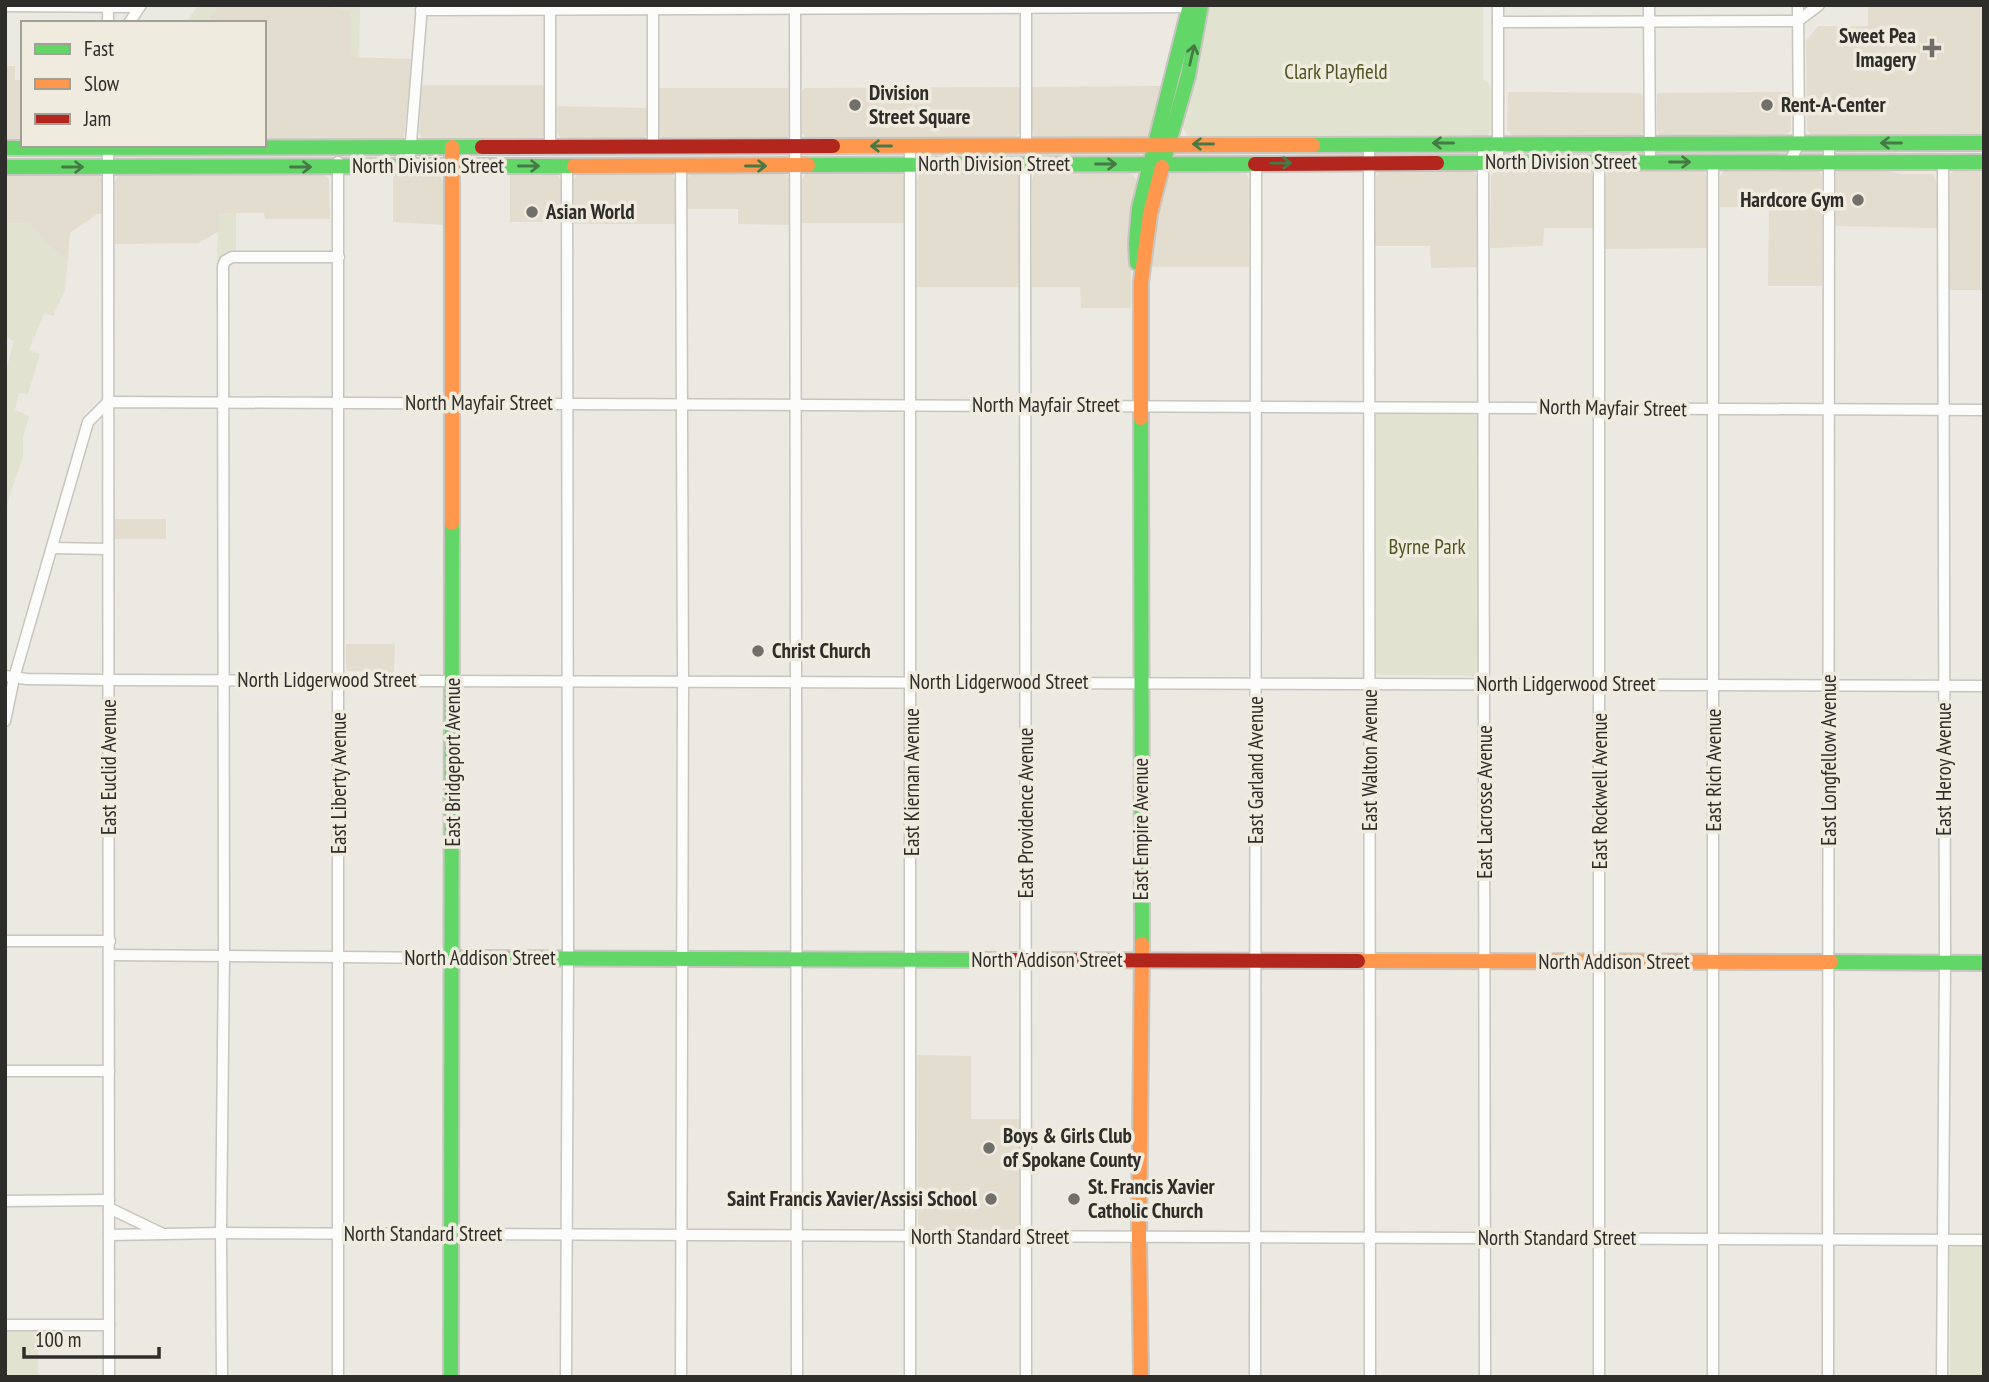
<svg xmlns="http://www.w3.org/2000/svg" width="1989" height="1382" font-family="'PT Sans Narrow',sans-serif">
<rect width="100%" height="100%" fill="#ece9e2"/>
<!-- built -->
<g fill="#e2ddcf">
<polygon points="218,5 324,5 350,11 350,57 412,59 404,138 401,140 264,141 264,23 207,23"/>
<polygon points="1868,5 1984,5 1984,135 1814,136 1810,134 1807,130 1806,41 1818,26 1868,26"/>
<polygon points="5,66 15,66 15,80 23,80 23,142 5,142"/>
<polygon points="422,85 545,85 545,134 541,139 422,139 419,132"/>
<polygon points="1018,87 1020,89 1020,131 1018,135 1012,138 807,139 802,133 802,91 805,88"/>
<polygon points="1032,87 1159,86 1164,87 1150,135 1143,138 1037,137 1034,135 1032,129"/>
<polygon points="659,88 789,88 790,134 786,138 665,139 661,137 658,133"/>
<polygon points="1508,92 1639,93 1644,96 1645,127 1643,134 1635,136 1513,136 1507,130"/>
<polygon points="1790,92 1791,129 1790,132 1782,136 1662,136 1658,134 1657,128 1657,95 1658,93"/>
<polygon points="557,106 647,108 647,134 643,139 565,140 559,137 557,133"/>
<polygon points="1815,169 1821,173 1822,179 1822,286 1768,286 1769,207 1720,207 1720,176 1725,170"/>
<polygon points="1879,169 1901,174 1932,174 1934,176 1937,184 1937,228 1835,226 1836,173 1842,170"/>
<polygon points="1956,169 1984,169 1984,290 1949,290 1949,178 1950,174"/>
<polygon points="1383,170 1472,170 1475,172 1478,180 1478,267 1431,268 1430,246 1375,246 1376,176"/>
<polygon points="1587,170 1591,172 1593,177 1593,228 1544,228 1543,246 1490,248 1491,177 1494,171"/>
<polygon points="1611,170 1703,170 1708,178 1708,248 1605,249 1605,179 1608,171"/>
<polygon points="925,171 1015,172 1019,176 1019,287 917,287 917,181 919,174"/>
<polygon points="1119,171 1132,174 1138,182 1131,266 1131,308 1081,308 1080,287 1032,287 1032,181 1034,174 1037,172"/>
<polygon points="1177,171 1240,171 1246,173 1249,179 1249,267 1151,267 1159,209 1165,185 1168,175"/>
<polygon points="901,172 904,178 904,223 802,223 802,179 806,173"/>
<polygon points="510,173 553,174 558,176 561,182 561,222 510,222"/>
<polygon points="581,173 671,173 676,182 676,224 574,224 573,182 576,176"/>
<polygon points="694,173 780,173 787,175 789,179 790,225 738,224 738,209 687,209 687,181 688,177"/>
<polygon points="322,174 329,179 330,219 265,219 264,213 218,213 218,232 198,243 115,244 115,182 117,177 121,175"/>
<polygon points="393,174 432,174 441,177 444,185 444,225 393,222"/>
<polygon points="5,175 97,175 101,177 103,183 103,214 97,214 70,233 68,259 66,258 48,245 30,223 5,223"/>
<rect x="115" y="519" width="51" height="20"/>
<polygon points="346,644 395,644 394,672 348,671 346,668"/>
<polygon points="917,1055 971,1056 971,1119 1020,1119 1020,1222 1016,1229 923,1229 920,1227 918,1223"/>
</g>
<!-- green -->
<g fill="#e1e2d0">
<polygon points="198,5 218,5 207,23 186,23"/>
<polygon points="324,5 360,5 359,57 350,57 350,11"/>
<polygon points="1205,5 1483,5 1483,80 1488,82 1491,88 1491,129 1489,134 1486,136 1203,138 1187,135 1182,126 1182,118"/>
<polygon points="218,213 236,213 236,253 226,255 217,261"/>
<polygon points="5,223 30,223 48,245 68,259 65,290 53,316 44,313 29,350 40,354 28,394 19,393 15,410 29,416 23,437 23,457 9,497 5,517 5,374 14,341 5,336"/>
<polygon points="1380,412 1469,412 1477,415 1478,418 1478,672 1474,676 1382,675 1376,674 1376,414"/>
<polygon points="1954,1244 1984,1245 1984,1377 1950,1377 1950,1248"/>
<rect x="5" y="1331" width="33" height="46"/>
</g>
<g fill="none" stroke-linecap="round" stroke-linejoin="round">
<defs>
<g id="street">
<polyline points="108,5 108,23"/>
<polyline points="653,5 653,147"/>
<polyline points="795,5 797,1377"/>
<polyline points="1026,5 1026,145"/>
<polyline points="1498,5 1498,162"/>
<polyline points="1649,5 1650,163"/>
<polyline points="5,6 139,7"/>
<polyline points="421,10 1194,7"/>
<polyline points="1498,22 1798,21 1819,5"/>
<polyline points="129,23 141,5"/>
<polyline points="1483,143 1485,1377"/>
<polyline points="1369,144 1370,1377"/>
<polyline points="108,145 109,1377"/>
<polyline points="550,146 550,5"/>
<polyline points="1713,162 1713,1377"/>
<polyline points="1790,162 1799,143 1798,5"/>
<polyline points="1599,163 1599,1377"/>
<polyline points="681,165 683,681 681,1377"/>
<polyline points="1025,165 1026,1377"/>
<polyline points="409,167 422,5"/>
<polyline points="52,548 108,549"/>
<polyline points="5,676 27,679 109,680 1984,686"/>
<polyline points="5,721 14,678 88,422 108,402 1984,410"/>
<polyline points="5,941 110,941"/>
<polyline points="110,955 453,958"/>
<polyline points="5,1071 109,1071"/>
<polyline points="5,1201 109,1200"/>
<polyline points="109,1208 161,1233"/>
<polyline points="109,1235 221,1233 1984,1240"/>
<polyline points="5,1325 109,1325"/>
<polyline points="222,1377 221,1233 224,956 223,266 225,261 232,257 339,257"/>
<polyline points="338,1377 338,162"/>
<polyline points="566,1377 568,958 567,166"/>
<polyline points="910,1377 910,146"/>
<polyline points="1255,1377 1256,164"/>
<polyline points="1828,1377 1829,143"/>
<polyline points="1942,1377 1945,962 1943,162"/>
</g>
<g id="fast">
<polyline points="1313,145 1984,143"/>
<polyline points="5,148 482,147"/>
<polyline points="1437,163 1984,162"/>
<polyline points="808,165 1255,164"/>
<polyline points="5,167 574,166"/>
<polyline points="1162,167 1188,76 1201,5"/>
<polyline points="1137,263 1136,243 1139,208 1190,5"/>
<polyline points="1141,418 1142,944"/>
<polyline points="453,958 1002,960"/>
<polyline points="1831,962 1984,963"/>
<polyline points="451,1377 452,523"/>
</g>
<g id="slow">
<polyline points="833,146 1313,145"/>
<polyline points="452,147 452,523"/>
<polyline points="574,166 808,165"/>
<polyline points="1141,418 1141,282 1150,214 1162,167"/>
<polyline points="1358,961 1831,962"/>
<polyline points="1141,1377 1139,1237 1142,944"/>
</g>
<g id="jam">
<polyline points="482,147 833,146"/>
<polyline points="1255,164 1437,163"/>
<polyline points="1002,960 1358,961"/>
</g>
</defs>
<!-- street casing -->
<use href="#street" stroke="#c7c5bf" stroke-width="13"/>
<!-- fast casing -->
<use href="#fast" stroke="#c7c5bf" stroke-width="18"/>
<!-- slow casing -->
<use href="#slow" stroke="#c7c5bf" stroke-width="18"/>
<!-- jam casing -->
<use href="#jam" stroke="#c7c5bf" stroke-width="18"/>
<!-- street -->
<use href="#street" stroke="#fcfcfb" stroke-width="10"/>
<!-- fast -->
<use href="#fast" stroke="#63d668" stroke-width="14"/>
<!-- slow -->
<use href="#slow" stroke="#ff974d" stroke-width="14"/>
<!-- jam -->
<use href="#jam" stroke="#b3261e" stroke-width="14"/>
</g>
<!-- one-way arrows -->
<defs><path id="oneway-shaft" d="M-6 0H5M1.5-3L5.5 0L1.5 3" fill="none" stroke-width="1.6" stroke-linecap="round" stroke-linejoin="round" transform="scale(1.75)"/></defs>
<g stroke="#467945">
<use href="#oneway-shaft" transform="translate(1192 55) rotate(-77)"/>
<use href="#oneway-shaft" transform="translate(1443 143) rotate(180)"/>
<use href="#oneway-shaft" transform="translate(1891 143) rotate(-180)"/>
<use href="#oneway-shaft" transform="translate(1203 144) rotate(180)"/>
<use href="#oneway-shaft" transform="translate(881 146) rotate(180)"/>
<use href="#oneway-shaft" transform="translate(1680 162)"/>
<use href="#oneway-shaft" transform="translate(1281 163) rotate(-1)"/>
<use href="#oneway-shaft" transform="translate(1106 164)"/>
<use href="#oneway-shaft" transform="translate(529 166)"/>
<use href="#oneway-shaft" transform="translate(756 166)"/>
<use href="#oneway-shaft" transform="translate(73 167)"/>
<use href="#oneway-shaft" transform="translate(301 167)"/>
</g>
<!-- markers -->
<g fill="#716f6a" stroke="#efebdf" stroke-width="2.5">
<path d="M1928.5 37.5h7v7h7v7h-7v7h-7v-7h-7v-7h7z"/>
<circle cx="855" cy="105" r="7"/>
<circle cx="1767" cy="105" r="7"/>
<circle cx="1858" cy="200" r="7"/>
<circle cx="532" cy="212" r="7"/>
<circle cx="758" cy="651" r="7"/>
<circle cx="989" cy="1148" r="7"/>
<circle cx="991" cy="1199" r="7"/>
<circle cx="1074" cy="1199" r="7"/>
</g>
<g text-anchor="middle" stroke-width="7" stroke-linejoin="round" paint-order="stroke">
<!-- poi labels -->
<g font-size="21" font-weight="bold" fill="#2f2d29" stroke="#efebdf" text-anchor="start">
<text x="1916" y="43" text-anchor="end">Sweet Pea<tspan x="1916" dy="24">Imagery</tspan></text>
<text x="869" y="100">Division<tspan x="869" dy="24">Street Square</tspan></text>
<text x="1781" y="112">Rent-A-Center</text>
<text x="1844" y="207" text-anchor="end">Hardcore Gym</text>
<text x="546" y="219">Asian World</text>
<text x="772" y="658">Christ Church</text>
<text x="1003" y="1143">Boys &amp; Girls Club<tspan x="1003" dy="24">of Spokane County</tspan></text>
<text x="1088" y="1194">St. Francis Xavier<tspan x="1088" dy="24">Catholic Church</tspan></text>
<text x="977" y="1206" text-anchor="end">Saint Francis Xavier/Assisi School</text>
</g>
<!-- park labels -->
<g font-size="21" fill="#505520" stroke="#efebdf">
<text x="1336" y="79">Clark Playfield</text>
<text x="1427" y="554">Byrne Park</text>
</g>
<!-- street labels -->
<g font-size="21" fill="#2f2d29" stroke="#efebdf">
<text x="1561" y="169">North Division Street</text>
<text x="994" y="171">North Division Street</text>
<text x="428" y="173">North Division Street</text>
<text x="479" y="410">North Mayfair Street</text>
<text x="1046" y="412">North Mayfair Street</text>
<text transform="translate(1613 408) rotate(1)" y="7">North Mayfair Street</text>
<text x="327" y="687">North Lidgerwood Street</text>
<text x="999" y="689">North Lidgerwood Street</text>
<text x="1566" y="691">North Lidgerwood Street</text>
<text transform="translate(1370 760) rotate(-90)" y="7">East Walton Avenue</text>
<text transform="translate(1829 760) rotate(-90)" y="7">East Longfellow Avenue</text>
<text transform="translate(453 762) rotate(-90)" y="7">East Bridgeport Avenue</text>
<text transform="translate(109 767) rotate(-90)" y="7">East Euclid Avenue</text>
<text transform="translate(1944 769) rotate(-90)" y="7">East Heroy Avenue</text>
<text transform="translate(1256 770) rotate(-90)" y="7">East Garland Avenue</text>
<text transform="translate(1714 770) rotate(-90)" y="7">East Rich Avenue</text>
<text transform="translate(912 782) rotate(-90)" y="7">East Kiernan Avenue</text>
<text transform="translate(339 783) rotate(-90)" y="7">East Liberty Avenue</text>
<text transform="translate(1600 791) rotate(-90)" y="7">East Rockwell Avenue</text>
<text transform="translate(1485 802) rotate(-90)" y="7">East Lacrosse Avenue</text>
<text transform="translate(1026 813) rotate(-90)" y="7">East Providence Avenue</text>
<text transform="translate(1141 829) rotate(-90)" y="7">East Empire Avenue</text>
<text x="480" y="965">North Addison Street</text>
<text x="1047" y="967">North Addison Street</text>
<text x="1614" y="969">North Addison Street</text>
<text x="423" y="1241">North Standard Street</text>
<text x="990" y="1244">North Standard Street</text>
<text x="1557" y="1245">North Standard Street</text>
</g>
</g>
<!-- border -->
<rect width="1989" height="1382" fill="none" stroke="#2f2d29" stroke-width="14"/>
<!-- legend -->
<rect x="21" y="21" width="245" height="126" fill="#efebdf" stroke="#a29f96" stroke-width="2"/>
<rect x="35" y="44" width="35" height="10" fill="#63d668" stroke="#a29f96" stroke-width="2"/>
<text x="84" y="56" font-size="21" fill="#2f2d29">Fast</text>
<rect x="35" y="79" width="35" height="10" fill="#ff974d" stroke="#a29f96" stroke-width="2"/>
<text x="84" y="91" font-size="21" fill="#2f2d29">Slow</text>
<rect x="35" y="114" width="35" height="10" fill="#b3261e" stroke="#a29f96" stroke-width="2"/>
<text x="84" y="126" font-size="21" fill="#2f2d29">Jam</text>
<!-- scale -->
<path d="M24 1347v10h135v-10" fill="none" stroke="#2f2d29" stroke-width="3.5"/>
<text x="35" y="1347" font-size="21" fill="#2f2d29" stroke="#efebdf" stroke-width="5" paint-order="stroke">100 m</text>
</svg>
